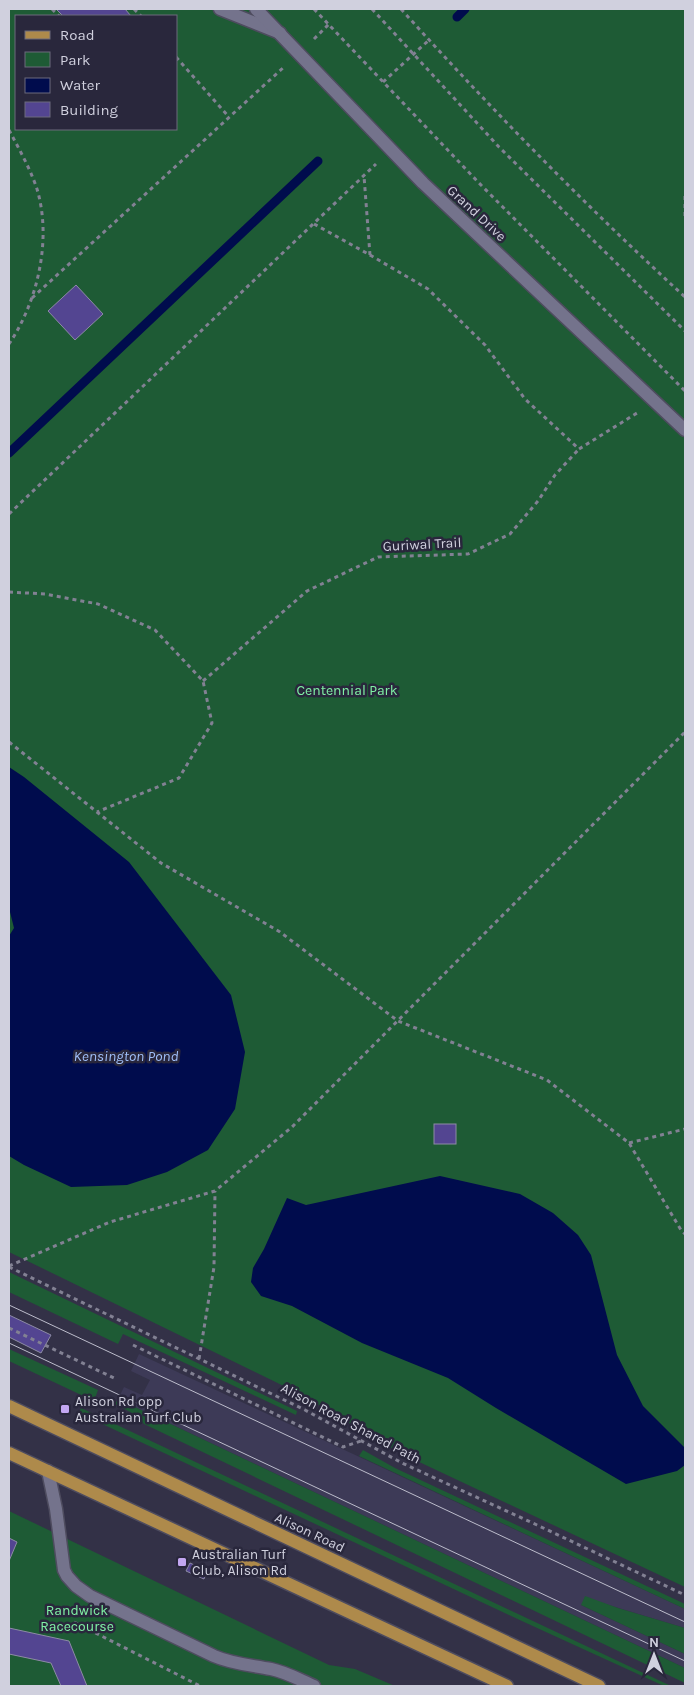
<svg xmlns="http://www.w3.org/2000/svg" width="694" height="1695" font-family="Karla,sans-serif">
<rect width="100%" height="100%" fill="#333147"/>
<!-- built -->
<polygon fill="#3d3a57" points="139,1354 685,1609 685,1628 602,1603 581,1605 685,1654 685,1668 118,1399 124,1387 142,1395 150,1380 131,1371"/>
<!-- green -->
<g fill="#1e5b35" fill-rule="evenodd">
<path d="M 9,9 L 685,9 L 685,1587 L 398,1452 L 298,1393 L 9,1252 ZM 16,16 L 176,16 L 176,129 L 16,129 Z"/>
<polygon points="9,1272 297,1411 296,1415 123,1334 118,1344 9,1292"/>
<polygon points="9,1349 98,1390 94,1401 9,1361"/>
<polygon points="118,1399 685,1668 685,1683 144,1424 136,1415 115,1404"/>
<polygon points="81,1408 671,1686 664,1686 524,1622 79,1413"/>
<polygon points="363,1450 395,1468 685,1604 685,1609 359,1456"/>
<polygon points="9,1511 329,1665 355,1669 395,1686 9,1686"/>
<polygon points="585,1596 618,1608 685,1628 685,1654 581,1605"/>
</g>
<!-- water -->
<g fill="#000c4d">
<polygon points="9,767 24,777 129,862 231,995 245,1052 235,1109 208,1150 167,1172 127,1185 71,1187 24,1165 9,1156 9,936 14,928 9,908"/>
<polygon points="440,1176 520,1194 553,1213 578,1235 591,1255 617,1355 643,1406 685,1448 685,1465 677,1471 626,1484 496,1408 448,1378 362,1343 292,1306 261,1296 251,1282 253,1268 264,1249 287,1198 306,1205"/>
</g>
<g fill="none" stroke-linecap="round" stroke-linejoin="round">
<!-- stream -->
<g stroke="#000c4d" stroke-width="9">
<polyline points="457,17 465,9"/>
<polyline points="9,453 318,161"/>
</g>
</g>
<!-- building -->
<g fill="#534591" stroke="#8d8ba5">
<polygon points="56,9 125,9 131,16 63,16"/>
<polygon points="76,285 103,314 75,340 48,311"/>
<rect x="434" y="1124" width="22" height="20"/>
<polygon points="9,1315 51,1335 41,1353 9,1337"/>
<polygon points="9,1538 17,1542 9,1561"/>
<polygon points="190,1563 207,1571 204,1579 186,1571"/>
<polygon points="9,1628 69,1641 87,1686 61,1686 51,1663 9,1654"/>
</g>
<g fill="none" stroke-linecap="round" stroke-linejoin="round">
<defs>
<g id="service">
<polyline points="220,9 280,33"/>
<path d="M 48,1471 L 56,1509 L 64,1570 L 67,1576 L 76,1586 L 90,1596 L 214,1656 C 232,1664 251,1665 271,1669 C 286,1672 300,1680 314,1686"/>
</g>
<polyline id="minor" points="256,9 423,183 685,430"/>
<g id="primary">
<polyline points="9,1406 599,1686"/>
<polyline points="9,1453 507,1686"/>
</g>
</defs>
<!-- service casing -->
<use href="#service" stroke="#4e4c5f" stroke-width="15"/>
<!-- minor casing -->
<use href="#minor" stroke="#4e4c5f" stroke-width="15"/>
<!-- primary casing -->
<use href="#primary" stroke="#4e4c5f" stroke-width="15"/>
<!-- path -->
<g stroke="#828193" stroke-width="3" stroke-dasharray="4 4" stroke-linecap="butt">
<polyline points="52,9 59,16"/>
<polyline points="134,9 141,16"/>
<polyline points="314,9 479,183 685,391"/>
<polyline points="372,9 499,147 685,331"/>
<path d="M 401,9 C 491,109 586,206 685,297"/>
<polyline points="314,39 329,24"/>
<polyline points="176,57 229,117"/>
<polyline points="383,82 429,40"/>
<path d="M 9,130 C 19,149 30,168 37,189 C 52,239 38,301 9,344"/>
<polyline points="685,196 685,220"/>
<polyline points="314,224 370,255 364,176"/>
<polyline points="370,255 428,289 485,345 525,399 579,449 637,413"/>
<polyline points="32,298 284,67"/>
<polyline points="9,514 376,164"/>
<polyline points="9,592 45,594 98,604 155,630 203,681 212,723 179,778 97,812"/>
<polyline points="203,681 307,591 378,557 468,554 510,534 538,501 555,475 579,449"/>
<polyline points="9,742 161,863 280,932 398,1021 547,1080 629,1143 681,1230 685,1234"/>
<polyline points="629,1143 685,1129"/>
<polyline points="9,1266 110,1222 215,1191 292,1127 685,732"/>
<polyline points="9,1267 305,1410 402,1463 537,1525 685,1595"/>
<polyline points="9,1328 116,1379"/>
<polyline points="133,1345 343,1447 361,1441"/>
<polyline points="199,1359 214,1267 215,1191"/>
<polyline points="74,1622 200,1686"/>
</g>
<!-- service -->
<use href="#service" stroke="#74738c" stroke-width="12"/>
<!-- minor -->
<use href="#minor" stroke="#74738c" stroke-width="12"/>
<!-- primary -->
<use href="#primary" stroke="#ae8a4b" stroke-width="12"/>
<!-- tram -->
<g stroke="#bcbccb" stroke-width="1">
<polyline points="9,1305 685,1622"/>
<polyline points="9,1343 685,1661"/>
</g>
</g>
<!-- markers -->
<g fill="#c3a7f2" stroke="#29273c" stroke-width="2">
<rect x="60" y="1404" width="10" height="10" rx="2.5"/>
<rect x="177" y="1557" width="10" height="10" rx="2.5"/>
</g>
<g text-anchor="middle" stroke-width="5" stroke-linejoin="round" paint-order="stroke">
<!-- street labels -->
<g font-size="14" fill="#d0d0de" stroke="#29273c">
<text transform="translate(477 213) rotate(43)" y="5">Grand Drive</text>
<text transform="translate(422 544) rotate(-3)" y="5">Guriwal Trail</text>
<text transform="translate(351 1423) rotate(28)" y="5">Alison Road Shared Path</text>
<text transform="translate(310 1532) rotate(25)" y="5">Alison Road</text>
</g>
<!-- park labels -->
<g font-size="14" fill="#80f1a5" stroke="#29273c">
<text x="347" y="695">Centennial Park</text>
<text x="77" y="1615">Randwick<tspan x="77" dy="16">Racecourse</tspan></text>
</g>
<!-- poi labels -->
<g font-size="14" fill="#d0d0de" stroke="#29273c" text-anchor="start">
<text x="75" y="1406">Alison Rd opp<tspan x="75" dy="16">Australian Turf Club</tspan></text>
<text x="192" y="1559">Australian Turf<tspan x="192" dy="16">Club, Alison Rd</tspan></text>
</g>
<!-- water labels -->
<g font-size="15" font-style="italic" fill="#a0bff9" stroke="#29273c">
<text x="126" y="1061">Kensington Pond</text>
</g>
</g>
<!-- border -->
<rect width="694" height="1695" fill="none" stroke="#d0d0de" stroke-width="20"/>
<!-- legend -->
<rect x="15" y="15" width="162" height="115" fill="#29273c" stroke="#6c6b7d"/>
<rect x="25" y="31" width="25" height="8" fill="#ae8a4b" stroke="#6c6b7d"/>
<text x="60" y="40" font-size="15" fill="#d0d0de">Road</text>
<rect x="25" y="52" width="25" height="15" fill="#1e5b35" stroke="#6c6b7d"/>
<text x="60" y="65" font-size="15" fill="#d0d0de">Park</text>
<rect x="25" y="78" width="25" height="15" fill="#000c4d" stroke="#6c6b7d"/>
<text x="60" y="90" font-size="15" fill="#d0d0de">Water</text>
<rect x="25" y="102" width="25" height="15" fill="#534591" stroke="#6c6b7d"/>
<text x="60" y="115" font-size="15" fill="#d0d0de">Building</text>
<!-- north arrow -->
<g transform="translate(654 1655)" stroke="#29273c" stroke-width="4" paint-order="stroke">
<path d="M0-4L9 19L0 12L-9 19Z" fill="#d0d0de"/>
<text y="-8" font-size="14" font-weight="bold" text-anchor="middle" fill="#d0d0de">N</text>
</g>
</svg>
